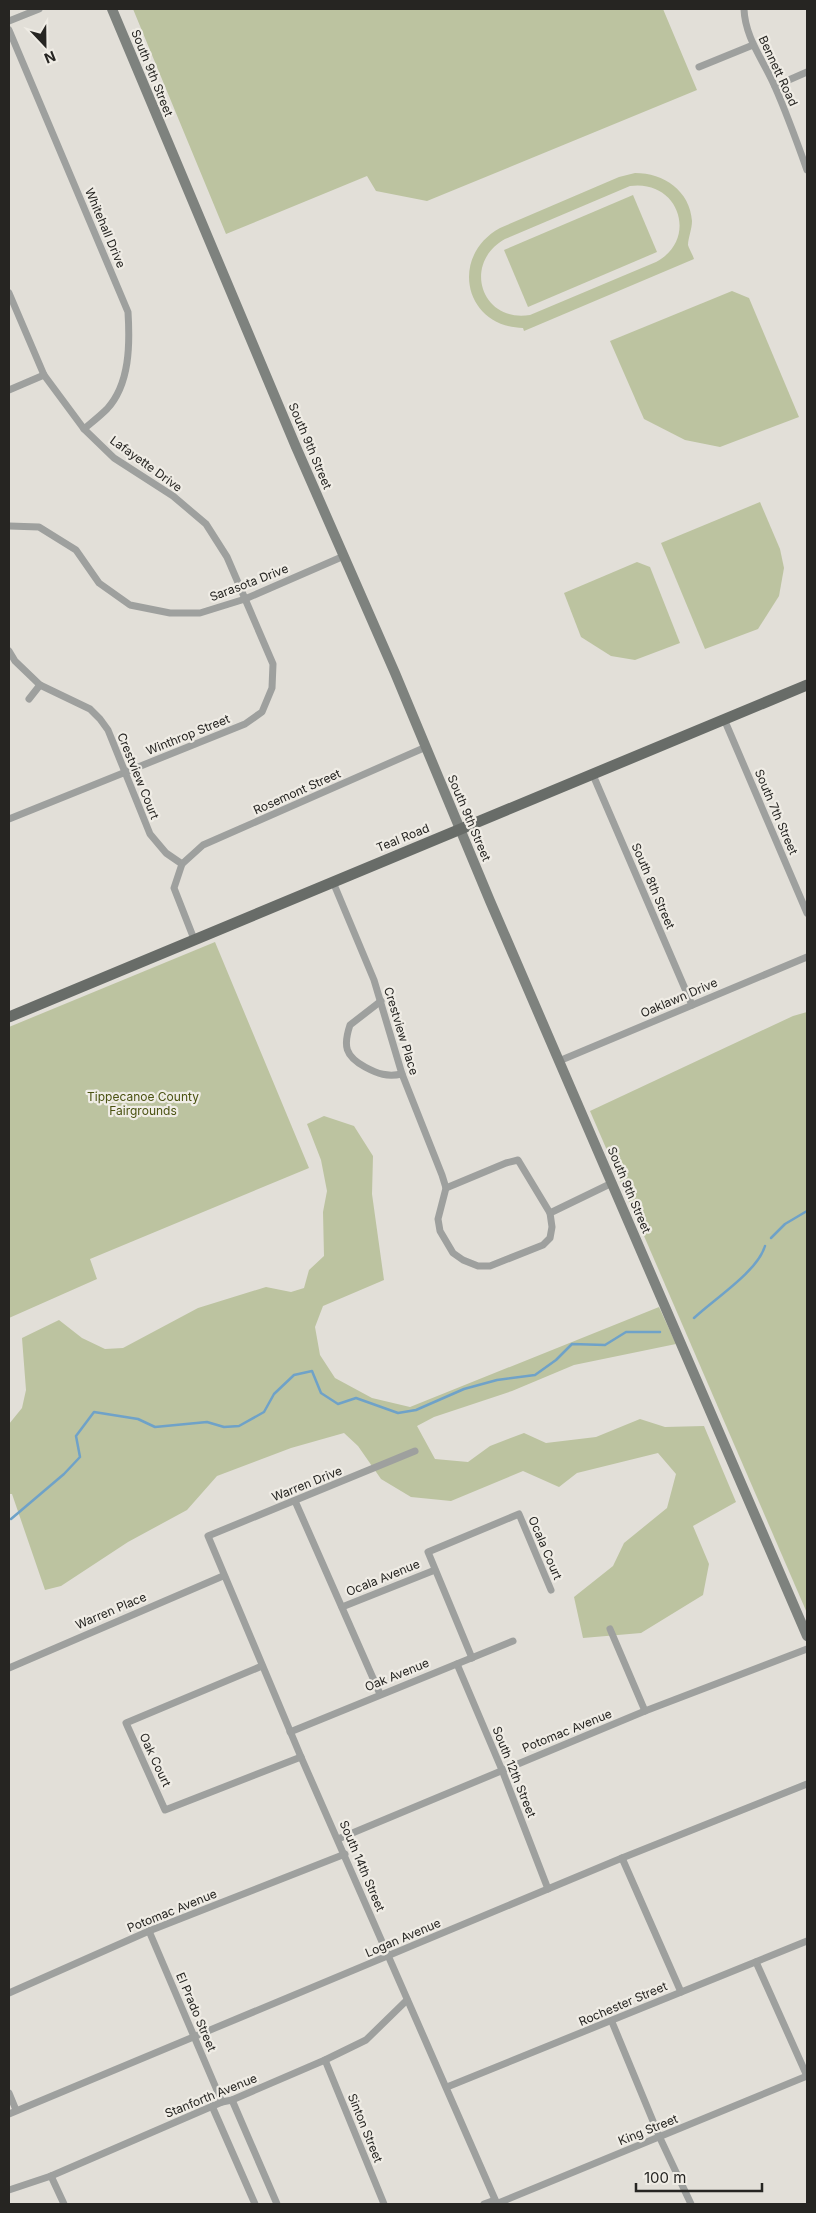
<svg xmlns="http://www.w3.org/2000/svg" width="816" height="2213" font-family="Inter,sans-serif">
<rect width="100%" height="100%" fill="#e2dfd8"/>
<!-- green -->
<g fill="#bcc3a0" fill-rule="evenodd">
<polygon points="133,9 663,9 697,90 427,201 376,191 367,176 226,234"/>
<path d="M 635,173 C 664,173 690,191 692,221 C 692,229 688,238 688,245 C 689,249 693,255 694,259 L 524,331 L 523,328 C 464,327 449,256 500,228 L 619,177 ZM 630,186 C 679,179 699,239 656,262 L 530,315 C 481,323 462,263 505,239 Z"/>
<polygon points="633,195 657,252 528,307 504,250"/>
<polygon points="732,291 749,298 799,417 720,447 685,440 644,419 610,341"/>
<polygon points="760,502 780,549 784,568 779,596 758,629 705,649 661,543"/>
<polygon points="637,562 650,567 680,643 635,660 611,656 581,637 564,593"/>
<polygon points="215,942 309,1168 90,1259 97,1279 9,1318 9,1027"/>
<polygon points="807,1012 807,1613 590,1111 793,1016"/>
<polygon points="324,1116 354,1126 373,1156 372,1194 384,1280 323,1306 315,1327 320,1355 335,1378 372,1398 410,1407 659,1307 676,1344 574,1365 512,1391 434,1417 417,1426 435,1459 468,1462 490,1446 524,1433 546,1443 596,1437 640,1419 665,1427 704,1426 736,1502 693,1526 709,1564 703,1595 641,1633 583,1638 574,1597 613,1566 624,1543 667,1508 676,1474 658,1453 577,1473 559,1487 523,1471 451,1501 411,1497 381,1479 358,1446 344,1433 291,1448 217,1476 187,1510 128,1542 61,1586 45,1590 12,1494 9,1494 9,1424 22,1408 26,1390 22,1338 59,1320 82,1338 105,1349 123,1348 198,1308 266,1287 291,1292 304,1288 309,1270 324,1256 323,1212 327,1191 321,1160 307,1124"/>
</g>
<g fill="none" stroke-linecap="round" stroke-linejoin="round">
<!-- stream -->
<g stroke="#6fa2c8" stroke-width="2.5">
<polyline points="771,1238 785,1224 807,1211"/>
<path d="M 694,1318 C 714,1299 757,1272 765,1246"/>
<polyline points="11,1519 64,1474 80,1457 76,1436 94,1412 138,1419 155,1427 207,1422 224,1427 239,1426 264,1412 274,1394 294,1375 312,1371 321,1393 338,1404 356,1398 398,1413 416,1410 464,1389 497,1380 535,1375 556,1360 572,1344 605,1345 626,1332 660,1332"/>
</g>
<!-- street -->
<g stroke="#9ea09e" stroke-width="7">
<path d="M 744,9 C 745,38 764,61 775,87 C 787,114 797,142 807,170"/>
<polyline points="9,21 39,9"/>
<path d="M 9,30 L 128,312 C 130,344 130,384 107,409 C 100,416 91,423 84,429"/>
<polyline points="699,67 753,45"/>
<polyline points="775,86 807,72"/>
<polyline points="9,293 44,375 84,429 114,458 173,496 206,524 227,557 273,664 272,688 262,712 245,724 9,819"/>
<polyline points="9,390 44,375"/>
<polyline points="9,526 39,527 76,550 99,583 130,605 170,613 200,613 245,599 344,556"/>
<polyline points="9,651 15,661 40,685 90,709 100,719 108,730 150,834 166,853 182,864 174,888 194,939"/>
<polyline points="29,699 40,685"/>
<polyline points="724,719 807,913"/>
<polyline points="593,775 692,1005"/>
<polyline points="182,864 203,845 426,747"/>
<polyline points="333,882 374,980 402,1074 442,1175 446,1188 438,1219 440,1231 453,1253 463,1260 478,1266 490,1266 543,1245 550,1238 552,1227 550,1213 612,1183"/>
<path d="M 381,1001 L 350,1025 C 343,1046 345,1056 365,1067 C 378,1074 387,1077 402,1074"/>
<polyline points="559,1061 807,957"/>
<polyline points="446,1188 506,1163 518,1160 550,1213"/>
<polyline points="415,1451 208,1536 301,1757 497,2204"/>
<polyline points="295,1501 380,1694"/>
<polyline points="342,1607 435,1570"/>
<polyline points="610,1629 645,1711"/>
<polyline points="472,1658 428,1552 519,1514 551,1590"/>
<polyline points="457,1664 502,1770 548,1889"/>
<polyline points="262,1666 126,1723 165,1810 301,1757"/>
<polyline points="9,1668 223,1576"/>
<polyline points="290,1732 513,1641"/>
<polyline points="338,1839 645,1711 807,1649"/>
<polyline points="622,1858 681,1992"/>
<polyline points="149,1931 222,2102"/>
<polyline points="756,1962 807,2076"/>
<polyline points="9,1993 149,1931 345,1854"/>
<polyline points="612,2022 660,2138 691,2204"/>
<polyline points="325,2060 384,2204"/>
<polyline points="447,2087 807,1941"/>
<polyline points="9,2093 16,2110"/>
<polyline points="232,2100 277,2204"/>
<polyline points="212,2106 255,2204"/>
<polyline points="9,2114 622,1858 807,1784"/>
<polyline points="51,2176 64,2204"/>
<polyline points="9,2190 51,2176 222,2102 232,2100 325,2060 366,2040 407,2000"/>
<polyline points="484,2204 495,2200"/>
<polyline points="496,2204 807,2076"/>
</g>
<!-- secondary -->
<polyline stroke="#7e827e" stroke-width="10" points="112,9 296,447 395,673 490,901 807,1636"/>
<!-- primary -->
<polyline stroke="#686c68" stroke-width="11" points="9,1017 807,685"/>
</g>
<g text-anchor="middle" stroke-width="4.5" stroke-linejoin="round" paint-order="stroke">
<!-- street labels -->
<g font-size="12" fill="#262522" stroke="#efece5">
<text transform="translate(778 71) rotate(65)" y="4">Bennett Road</text>
<text transform="translate(152 73) rotate(68)" y="4">South 9th Street</text>
<text transform="translate(105 228) rotate(67)" y="4">Whitehall Drive</text>
<text transform="translate(310 446) rotate(67)" y="4">South 9th Street</text>
<text transform="translate(146 464) rotate(36)" y="4">Lafayette Drive</text>
<text transform="translate(249 583) rotate(-21)" y="4">Sarasota Drive</text>
<text transform="translate(188 735) rotate(-22)" y="4">Winthrop Street</text>
<text transform="translate(138 776) rotate(68)" y="4">Crestview Court</text>
<text transform="translate(297 792) rotate(-24)" y="4">Rosemont Street</text>
<text transform="translate(776 812) rotate(67)" y="4">South 7th Street</text>
<text transform="translate(469 818) rotate(67)" y="4">South 9th Street</text>
<text transform="translate(403 838) rotate(-22)" y="4">Teal Road</text>
<text transform="translate(653 886) rotate(67)" y="4">South 8th Street</text>
<text transform="translate(679 998) rotate(-23)" y="4">Oaklawn Drive</text>
<text transform="translate(401 1031) rotate(73)" y="4">Crestview Place</text>
<text transform="translate(629 1190) rotate(67)" y="4">South 9th Street</text>
<text transform="translate(307 1484) rotate(-22)" y="4">Warren Drive</text>
<text transform="translate(545 1548) rotate(67)" y="4">Ocala Court</text>
<text transform="translate(383 1578) rotate(-22)" y="4">Ocala Avenue</text>
<text transform="translate(111 1611) rotate(-23)" y="4">Warren Place</text>
<text transform="translate(397 1675) rotate(-22)" y="4">Oak Avenue</text>
<text transform="translate(567 1731) rotate(-22)" y="4">Potomac Avenue</text>
<text transform="translate(155 1760) rotate(65)" y="4">Oak Court</text>
<text transform="translate(514 1772) rotate(68)" y="4">South 12th Street</text>
<text transform="translate(362 1866) rotate(67)" y="4">South 14th Street</text>
<text transform="translate(172 1911) rotate(-22)" y="4">Potomac Avenue</text>
<text transform="translate(403 1938) rotate(-23)" y="4">Logan Avenue</text>
<text transform="translate(623 2004) rotate(-23)" y="4">Rochester Street</text>
<text transform="translate(196 2012) rotate(67)" y="4">El Prado Street</text>
<text transform="translate(211 2096) rotate(-22)" y="4">Stanforth Avenue</text>
<text transform="translate(365 2128) rotate(68)" y="4">Sinton Street</text>
<text transform="translate(648 2130) rotate(-22)" y="4">King Street</text>
</g>
<!-- park labels -->
<g font-size="12" fill="#4a5211" stroke="#efece5">
<text x="143" y="1101">Tippecanoe County<tspan x="143" dy="14">Fairgrounds</tspan></text>
</g>
</g>
<!-- border -->
<rect width="816" height="2213" fill="none" stroke="#262522" stroke-width="20"/>
<!-- north arrow -->
<g transform="translate(45 45) rotate(158)" stroke="#efece5" stroke-width="4" paint-order="stroke">
<path d="M0-4L9 19L0 12L-9 19Z" fill="#262522"/>
<text y="-8" font-size="14" font-weight="bold" text-anchor="middle" fill="#262522">N</text>
</g>
<!-- scale -->
<path d="M636 2183v8h126v-8" fill="none" stroke="#262522" stroke-width="2.5"/>
<text x="644" y="2183" font-size="15" fill="#262522" stroke="#efece5" stroke-width="4" paint-order="stroke">100 m</text>
</svg>
